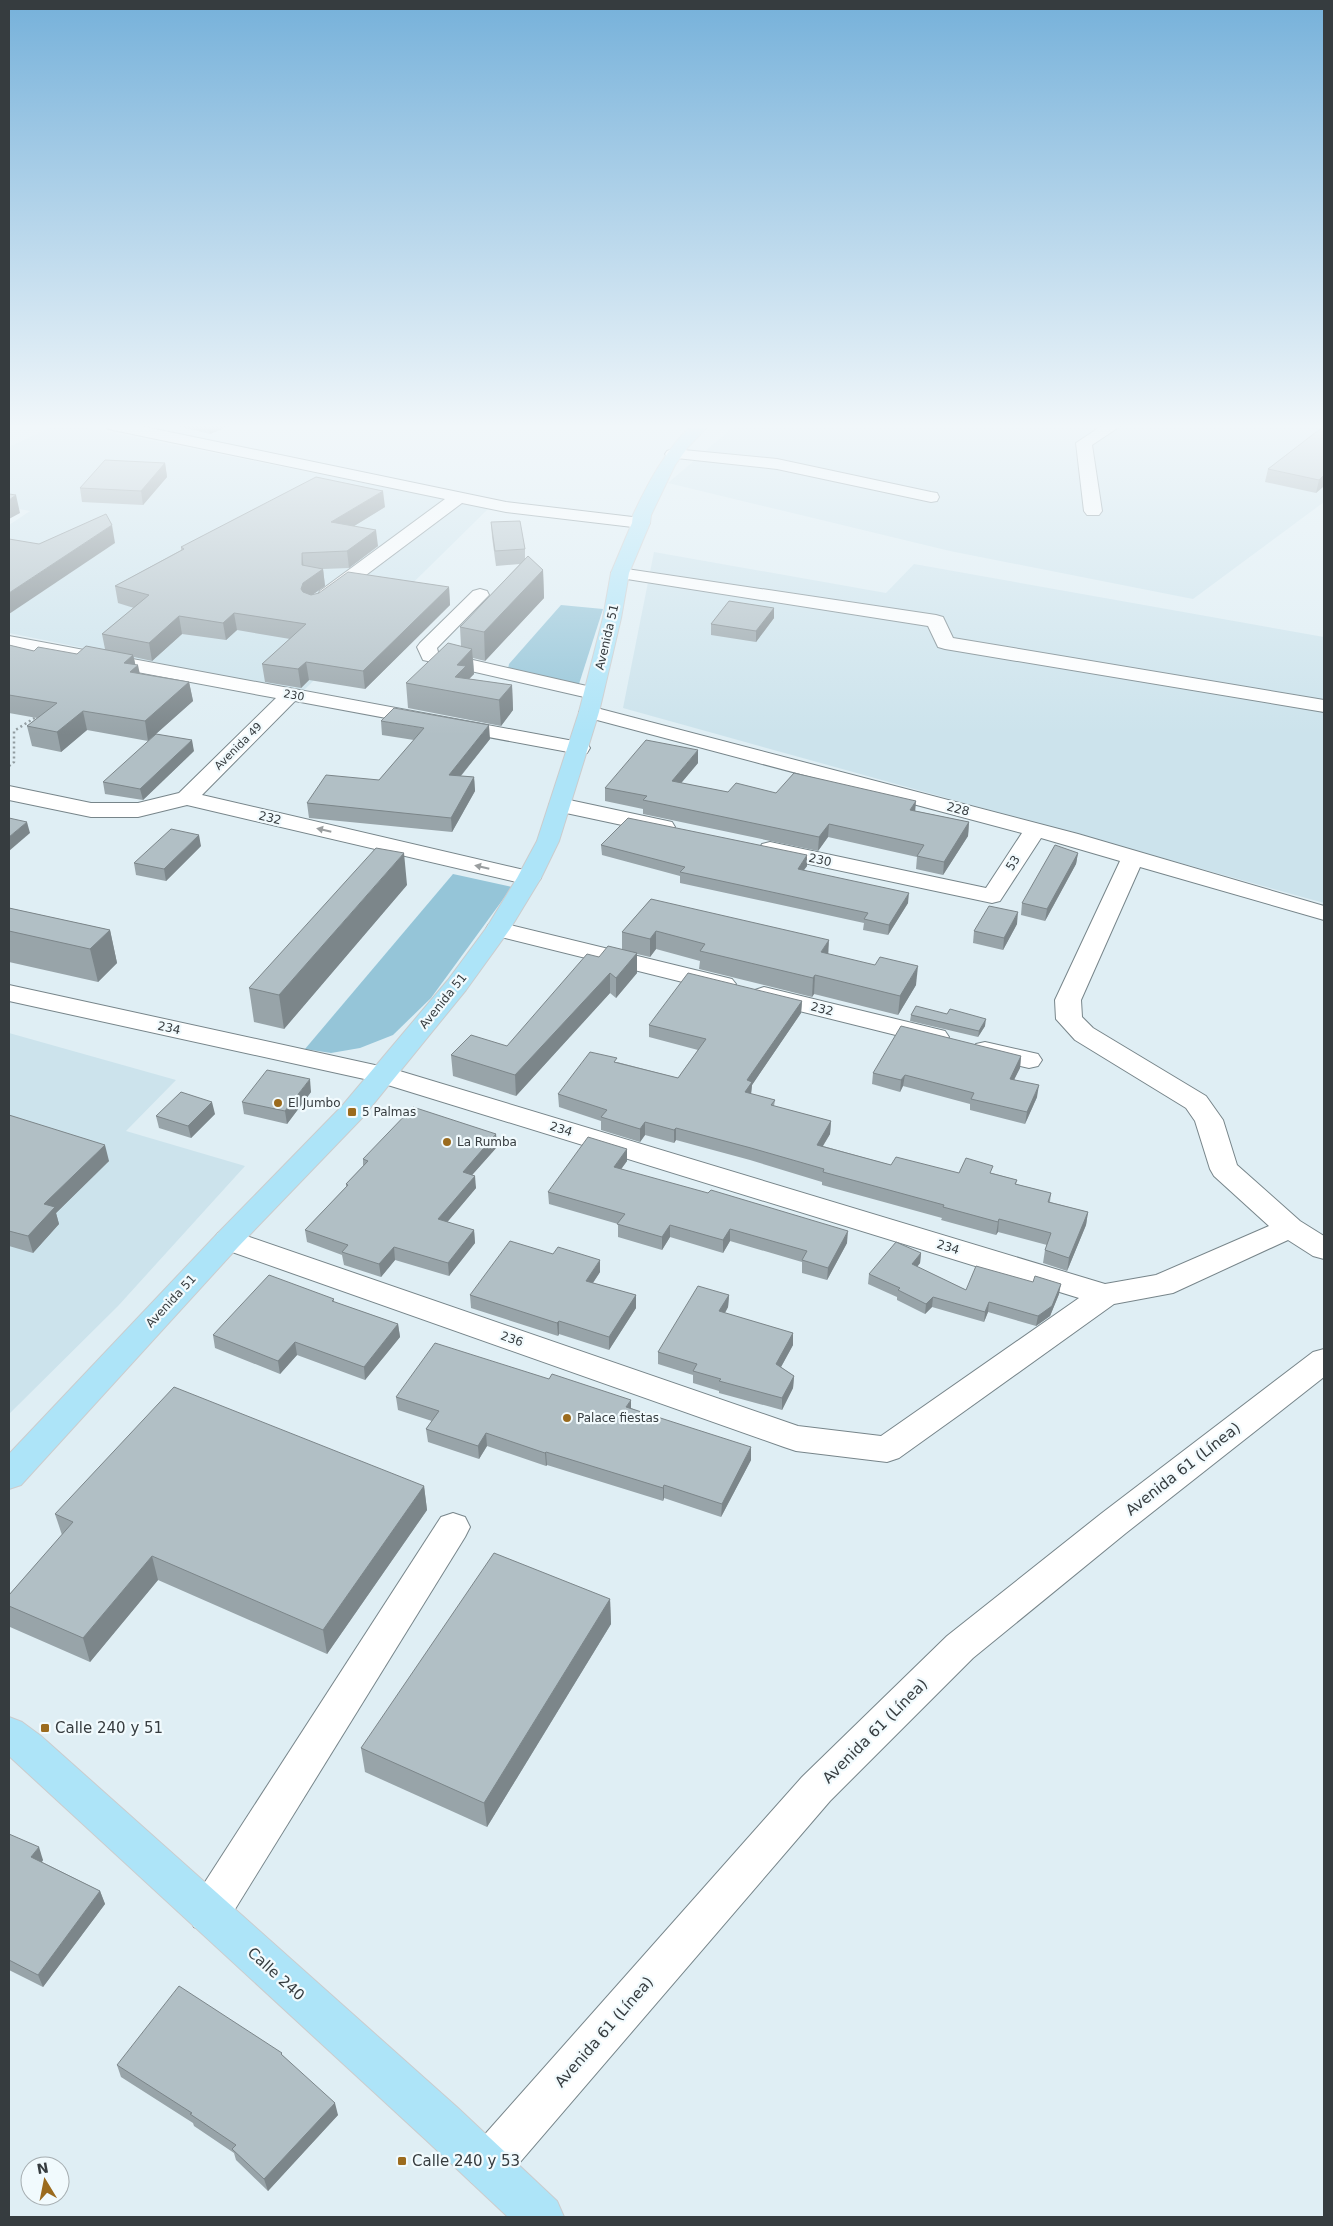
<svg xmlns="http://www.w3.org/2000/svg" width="1333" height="2226" font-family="'DejaVu Sans',sans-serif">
<rect width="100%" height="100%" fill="#dfeef4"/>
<!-- built -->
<g fill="#cce3ec">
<polygon points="59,423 63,423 489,508 302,692 9,633 9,525 30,511 9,507 9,447"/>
<polygon points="738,423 1324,423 1324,502 1193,599 950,551 668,483"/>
<polygon points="654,552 886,593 914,564 1324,637 1324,903 623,708"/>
<polygon points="9,1033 176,1080 126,1131 245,1166 118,1306 9,1414"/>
</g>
<!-- green -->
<g fill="#95c5d8">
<polygon points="561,605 603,609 579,684 508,669 509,664"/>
<polygon points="453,874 512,887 431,998 393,1035 360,1048 331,1053 305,1049"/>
</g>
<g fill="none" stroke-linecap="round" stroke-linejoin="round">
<defs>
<g id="minor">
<polygon points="107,423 126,423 506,502 641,518 647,519 650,523 647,527 641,528 506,512 462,503 334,599 327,601 320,599 318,595 320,591 445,499 113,430 107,428 105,425"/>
<polygon points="1106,423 1125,423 1092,445 1102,511 1099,515 1087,515 1084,511 1076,443"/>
<polygon points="673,449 777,459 931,492 937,493 939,497 937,501 931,502 777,469 667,457 665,454 667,451"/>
<polygon points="620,568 936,615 943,617 953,638 1324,700 1324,712 945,649 938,647 928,626 614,577 611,573 614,569"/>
<polygon points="480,589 487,591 489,595 437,648 438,652 600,689 603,693 600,697 593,699 423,660 417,647 420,643 473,591"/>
<polygon points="9,636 579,742 587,743 590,748 587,753 579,754 295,701 202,795 537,873 541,878 537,883 529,885 187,805 138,817 91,817 9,800 9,786 91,803 138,803 179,793 276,698 9,648"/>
<polygon points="589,706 1078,834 1324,906 1324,920 1140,867 1081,1000 1082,1017 1093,1028 1206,1096 1223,1120 1237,1165 1300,1221 1324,1236 1324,1259 1313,1256 1288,1240 1173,1293 1114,1304 899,1458 887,1462 796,1451 784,1447 218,1247 213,1240 218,1233 228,1230 238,1233 798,1426 881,1436 1079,1298 378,1082 9,1001 9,985 393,1069 1105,1284 1156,1275 1269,1226 1214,1176 1210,1169 1195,1121 1186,1108 1075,1040 1056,1019 1055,1000 1120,861 1041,838 1000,901 992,903 762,854 759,849 762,844 770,842 986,888 1022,833 582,716 579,712 582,708"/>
<polygon points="560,798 672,822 675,827 672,832 664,834 552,810 549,805 552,800"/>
<polygon points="498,922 732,979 736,984 732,989 723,992 489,934 486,929 489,924"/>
<polygon points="764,987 945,1031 949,1037 945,1043 936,1045 755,1000 751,995 755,990"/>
<polygon points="985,1042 1038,1054 1042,1060 1038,1066 1029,1068 976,1056 972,1050 976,1044"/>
<polygon points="1324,1349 1324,1377 1126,1533 973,1658 830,1801 503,2182 487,2189 471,2182 464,2166 471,2150 802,1777 947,1636 1102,1513 1313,1352"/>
<polygon points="453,1513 465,1517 470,1527 465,1537 224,1927 209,1932 194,1927 188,1913 194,1899 441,1517"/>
</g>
<g id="major">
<path d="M 694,423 L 711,423 L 688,447 L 675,465 L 651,515 L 650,523 L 629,573 L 621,618 L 599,712 L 559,841 L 541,878 L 510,929 L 466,990 L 362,1118 L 238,1247 L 21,1485 L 9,1489 L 9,1454 L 218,1233 L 342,1106 L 448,980 L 487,927 L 517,878 L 537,841 L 579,712 L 603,618 L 611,573 L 632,523 L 633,515 C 649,481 666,449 694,423 Z"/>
<polygon points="9,1717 22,1722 41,1736 458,2108 557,2201 564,2217 508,2217 426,2140 9,1756"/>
</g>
</defs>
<!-- minor casing -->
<use href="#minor" stroke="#77858a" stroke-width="2"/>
<!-- major casing -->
<use href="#major" stroke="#cbcccd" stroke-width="2"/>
<!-- path -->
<polyline stroke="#919ca0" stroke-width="2.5" stroke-dasharray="2 3" stroke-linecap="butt" points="9,766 14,762 14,731 36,717"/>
<!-- minor -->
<use href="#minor" fill="#fff" fill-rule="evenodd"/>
<!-- major -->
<use href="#major" fill="#ade4f8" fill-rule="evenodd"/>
</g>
<!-- wall -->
<g fill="#98a4a9">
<polygon points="165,423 236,423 210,434"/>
<polygon points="1005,423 1018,423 1014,425"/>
<polygon points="1324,426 1324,486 1316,493 1265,482 1268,469"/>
<polygon points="165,463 167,477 143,505 82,502 80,488"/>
<polygon points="385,507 354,526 378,546 349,568 323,569 325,586 312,595 449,587 450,605 365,689 309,680 301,688 265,682 262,664 290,639 237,630 226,640 182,634 152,661 134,657 135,665 140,674 189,682 193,701 148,741 87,730 61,752 32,746 27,726 37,718 9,713 9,645 34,651 77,654 105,649 102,634 134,608 118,603 115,586 181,550 181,547"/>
<polygon points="491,522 525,549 525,559 543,570 544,598 485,661 473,658 474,674 469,679 512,685 513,710 501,726 408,708 406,683 461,646 460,627 520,564 496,566 492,537"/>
<polygon points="774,608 774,618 756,642 711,635 711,624"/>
<polygon points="381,721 490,739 461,776 474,777 475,791 452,832 309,818 307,803 379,780 414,740 382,735"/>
<polygon points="194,751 143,800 105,794 103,782"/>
<polygon points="698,763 681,783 728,792 776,793 916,811 969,822 968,836 943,875 916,869 917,857 828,837 818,851 643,814 643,809 605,801 605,788"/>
<polygon points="601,845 807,866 804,870 908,903 888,935 863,930 864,923 680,883 680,876 602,855"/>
<polygon points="201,846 166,881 136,875 134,863"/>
<polygon points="1078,853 1076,864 1045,921 1021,915 1022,903"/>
<polygon points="407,885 284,1029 254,1022 249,988"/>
<polygon points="651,899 828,954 916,985 898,1015 814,994 812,997 699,969 700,961 656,949 650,957 637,954 637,973 616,998 610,993 516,1096 453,1076 451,1055 507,1046 622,949 622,932"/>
<polygon points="9,908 110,930 117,963 98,982 9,962"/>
<polygon points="1017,924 1003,950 973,943 974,931"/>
<polygon points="802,1001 801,1013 752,1085 751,1094 775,1100 774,1106 831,1121 830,1134 823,1146 891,1165 959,1173 992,1173 1017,1180 1016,1184 1051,1193 1050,1202 1088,1212 1086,1225 1067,1271 1043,1263 1045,1250 1047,1245 998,1232 996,1235 941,1220 942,1218 822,1185 822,1182 750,1160 676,1140 674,1143 645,1135 640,1142 601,1130 601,1121 559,1107 558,1094 617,1062 678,1078 698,1050 649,1037 649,1025"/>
<polygon points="947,1014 985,1026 978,1037 910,1021 911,1015"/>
<polygon points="1021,1056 1020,1068 1014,1079 1037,1097 1025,1124 970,1110 970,1104 903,1086 900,1092 872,1084 873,1073"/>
<polygon points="311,1092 287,1124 244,1114 242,1102"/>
<polygon points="215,1114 191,1138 159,1128 156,1116"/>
<polygon points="9,1115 109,1161 56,1213 59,1224 33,1253 9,1246"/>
<polygon points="496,1134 497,1147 472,1175 476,1188 447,1222 474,1230 475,1243 449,1276 395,1260 381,1277 344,1265 342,1255 307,1242 305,1230 346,1187 346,1184 363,1166 363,1159"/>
<polygon points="627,1149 627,1161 621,1169 847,1243 827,1280 802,1273 802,1262 730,1241 723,1253 670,1237 662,1250 618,1237 618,1224 549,1204 548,1192"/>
<polygon points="921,1253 920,1263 917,1267 966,1290 1059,1294 1050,1316 1036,1326 988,1312 984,1322 932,1307 925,1314 897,1300 897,1297 868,1284 869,1274"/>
<polygon points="600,1272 593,1283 636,1295 636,1308 609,1350 559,1334 558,1336 471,1308 470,1295"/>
<polygon points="729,1295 728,1307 725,1313 793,1333 793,1345 781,1367 794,1376 793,1388 782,1410 719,1393 719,1391 693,1383 693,1375 658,1364 658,1352"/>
<polygon points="334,1299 334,1302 398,1324 400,1337 365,1380 297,1355 280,1374 215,1348 213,1335"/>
<polygon points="396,1397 631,1408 751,1460 721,1517 664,1498 663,1501 547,1465 546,1466 487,1446 479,1459 428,1442 426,1429 432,1421 398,1410"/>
<polygon points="424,1486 427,1510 327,1654 158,1580 90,1662 10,1627 9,1623 9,1595 62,1535 55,1514"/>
<polygon points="610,1599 611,1624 487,1827 365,1772 361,1748"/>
<polygon points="9,1834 43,1860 42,1862 100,1891 105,1904 43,1987 9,1970"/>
<polygon points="283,2056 338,2115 268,2191 236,2160 234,2153 194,2126 193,2123 121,2077 117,2065"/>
</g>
<!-- shaded-wall -->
<g fill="#7c868a">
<polygon points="221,423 236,423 210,434 209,428"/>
<polygon points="165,463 167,477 143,505 141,491"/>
<polygon points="1324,475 1324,486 1316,493 1319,480"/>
<polygon points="383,491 385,507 333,539 331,522"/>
<polygon points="16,495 20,513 9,519 9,500"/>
<polygon points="112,525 115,543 9,614 9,593"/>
<polygon points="376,530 378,546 349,568 347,551"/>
<polygon points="302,553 304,570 302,565"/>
<polygon points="323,569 325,586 305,600 301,589 303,583"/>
<polygon points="543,570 544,598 485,661 484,632"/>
<polygon points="449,587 450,605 365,689 363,671"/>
<polygon points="774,608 774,618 756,642 756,631"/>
<polygon points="234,613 237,630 226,640 223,623"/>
<polygon points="179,616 182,634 152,661 149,643"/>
<polygon points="472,649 474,674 467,681 455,677 457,665"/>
<polygon points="133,655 136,667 138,665 142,684 133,692 124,663"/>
<polygon points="306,662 309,680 301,688 298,669"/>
<polygon points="189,682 193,701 148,741 145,721"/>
<polygon points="512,685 513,710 501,726 499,700"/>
<polygon points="83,711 87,730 61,752 57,732"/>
<polygon points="489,725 490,739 450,789 449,775"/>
<polygon points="192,740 194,751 143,800 140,789"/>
<polygon points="698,750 698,763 672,794 672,781"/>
<polygon points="474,777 475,791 452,832 451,818"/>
<polygon points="916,801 915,814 910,810"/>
<polygon points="27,822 30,833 9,851 9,837"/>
<polygon points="969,822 968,836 943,875 944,862"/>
<polygon points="829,824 828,837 818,851 819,837"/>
<polygon points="199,835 201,846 166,881 164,869"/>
<polygon points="404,853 407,885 284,1029 279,995"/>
<polygon points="1078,853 1076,864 1045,921 1047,909"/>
<polygon points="807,855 807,866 797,879 798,869"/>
<polygon points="909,893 908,903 888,935 889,925"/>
<polygon points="1018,912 1017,924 1003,950 1004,938"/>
<polygon points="110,930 117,963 98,982 90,949"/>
<polygon points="656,931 656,949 650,957 650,939"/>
<polygon points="829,940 828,959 821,952"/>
<polygon points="637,953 637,973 616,998 616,978"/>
<polygon points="918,966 916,985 898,1015 900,996"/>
<polygon points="610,973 610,993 516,1096 515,1075"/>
<polygon points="815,975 814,994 812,997 813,978"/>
<polygon points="802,1001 801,1013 752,1085 751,1094 745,1092 747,1080"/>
<polygon points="986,1019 985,1026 978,1037 979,1031"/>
<polygon points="1021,1056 1020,1068 1009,1090 1010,1079"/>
<polygon points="905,1075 903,1086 900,1092 901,1080"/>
<polygon points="310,1079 311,1092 287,1124 285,1111"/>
<polygon points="1039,1085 1037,1097 1025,1124 1027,1112"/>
<polygon points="212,1102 215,1114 191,1138 188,1126"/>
<polygon points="831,1121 830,1134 816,1157 817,1145"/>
<polygon points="645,1122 645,1135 640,1142 640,1129"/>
<polygon points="676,1128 676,1140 674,1143 674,1130"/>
<polygon points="496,1134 497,1147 464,1184 463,1172"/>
<polygon points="105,1145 109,1161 56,1213 59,1224 33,1253 28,1236 44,1204"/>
<polygon points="627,1149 627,1161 614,1179 614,1167"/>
<polygon points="475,1176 476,1188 439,1232 438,1219"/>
<polygon points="1088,1212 1086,1225 1067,1271 1069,1258"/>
<polygon points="999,1219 998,1232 996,1235 998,1222"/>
<polygon points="670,1225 670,1237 662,1250 662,1237"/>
<polygon points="730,1229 730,1241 723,1253 723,1240"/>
<polygon points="474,1230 475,1243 449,1276 448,1263"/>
<polygon points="848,1231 847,1243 827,1280 828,1268"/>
<polygon points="394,1247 395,1260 381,1277 379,1264"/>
<polygon points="921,1253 920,1263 911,1274 912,1264"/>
<polygon points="600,1260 600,1272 586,1293 586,1281"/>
<polygon points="1061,1284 1059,1294 1050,1316 1036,1326 1038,1316"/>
<polygon points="636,1295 636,1308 609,1350 609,1337"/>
<polygon points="729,1295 728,1307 719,1323 719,1311"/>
<polygon points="933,1297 932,1307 925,1314 926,1304"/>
<polygon points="989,1302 988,1312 984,1322 985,1312"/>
<polygon points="559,1321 559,1334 558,1336 557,1323"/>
<polygon points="398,1324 400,1337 365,1380 364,1367"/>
<polygon points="793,1333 793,1345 776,1376 776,1364"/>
<polygon points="295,1342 297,1355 280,1374 278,1361"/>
<polygon points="794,1376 793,1388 782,1410 782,1398"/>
<polygon points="631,1400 631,1413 626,1407"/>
<polygon points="486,1433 487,1446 479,1459 478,1446"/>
<polygon points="751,1447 751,1460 721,1517 722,1504"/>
<polygon points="546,1452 547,1465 546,1466 545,1453"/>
<polygon points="664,1485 664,1498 663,1501 663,1488"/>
<polygon points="424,1486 427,1510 327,1654 323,1630"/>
<polygon points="152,1556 158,1580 90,1662 83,1638"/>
<polygon points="610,1599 611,1624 487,1827 484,1803"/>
<polygon points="39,1847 43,1860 36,1870 31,1857"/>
<polygon points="100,1891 105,1904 43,1987 38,1975"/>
<polygon points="335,2103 338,2115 268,2191 264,2179"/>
</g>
<!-- building -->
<g fill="#b1bfc5" stroke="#7c868a">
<polygon points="189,423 221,423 209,428"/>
<polygon points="1324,426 1324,475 1319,480 1268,469"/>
<polygon points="105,460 165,463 141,491 80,488"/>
<polygon points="316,477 383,491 331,522 376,530 347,551 302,553 302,565 323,569 303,583 301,589 303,592 311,595 319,593 348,572 449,587 363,671 306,662 298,669 262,664 306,624 234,613 223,623 179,616 149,643 102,634 149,595 115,586 184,549 181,547"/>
<polygon points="9,494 16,495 9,500"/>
<polygon points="106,514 112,525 9,593 9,539 39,544"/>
<polygon points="520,521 525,549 495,551 491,522"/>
<polygon points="528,556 543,570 484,632 460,627"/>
<polygon points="729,601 774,608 756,631 711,624"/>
<polygon points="448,643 472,649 457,665 466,666 455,677 512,685 499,700 406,683"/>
<polygon points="9,645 34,651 38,647 77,654 86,646 133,655 124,663 138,665 130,672 189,682 145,721 83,711 57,732 27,726 57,703 9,695"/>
<polygon points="394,708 489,725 449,775 474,777 451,818 307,803 326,775 379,780 424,728 381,721"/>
<polygon points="156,734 192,740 140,789 103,782"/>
<polygon points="646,740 698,750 672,781 728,792 736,783 776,793 794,773 916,801 910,810 969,822 944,862 917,856 924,845 829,824 819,837 643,800 647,796 605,788"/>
<polygon points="9,818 27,822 9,837"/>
<polygon points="628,818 807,855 798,869 909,893 889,925 864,919 868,913 680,872 685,867 601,845"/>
<polygon points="171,829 199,835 164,869 134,863"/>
<polygon points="1055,845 1078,853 1047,909 1022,903"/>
<polygon points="376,848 404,853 279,995 249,988"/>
<polygon points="651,899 829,940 821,952 875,965 880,957 918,966 900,996 815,975 813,978 700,951 705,944 656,931 650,939 622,932"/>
<polygon points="989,906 1018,912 1004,938 974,931"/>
<polygon points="9,908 110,930 90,949 9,931"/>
<polygon points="608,946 637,953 616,978 610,973 515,1075 451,1055 471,1035 507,1046 587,954 599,957"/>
<polygon points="688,973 802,1001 747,1080 752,1082 745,1092 775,1100 771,1105 831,1121 817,1145 891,1165 896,1157 959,1173 966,1158 993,1166 990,1173 1017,1180 1015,1184 1051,1193 1048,1202 1088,1212 1069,1258 1045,1250 1051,1233 999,1219 998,1222 943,1207 944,1205 823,1172 824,1169 751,1148 676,1128 674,1130 645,1122 640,1129 601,1117 607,1110 558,1094 590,1052 617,1058 614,1062 678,1078 706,1039 649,1025"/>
<polygon points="916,1006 947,1014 950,1009 986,1019 979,1031 911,1015"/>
<polygon points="901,1026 1021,1056 1010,1079 1039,1085 1027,1112 971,1099 974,1093 905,1075 901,1080 873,1073"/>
<polygon points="267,1070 310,1079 285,1111 242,1102"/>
<polygon points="181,1092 212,1102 188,1126 156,1116"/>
<polygon points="413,1107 496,1134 463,1172 475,1176 438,1219 474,1230 448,1263 394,1247 379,1264 342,1252 348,1245 305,1230 348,1185 346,1184 368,1161 363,1159"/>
<polygon points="9,1115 105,1145 44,1204 55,1207 28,1236 9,1231"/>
<polygon points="588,1137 627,1149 614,1167 708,1193 711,1190 848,1231 828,1268 802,1260 807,1251 730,1229 723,1240 670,1225 662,1237 617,1224 625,1214 548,1192"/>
<polygon points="510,1241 553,1254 558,1247 600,1260 586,1281 636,1295 609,1337 559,1321 557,1323 470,1295"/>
<polygon points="896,1242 921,1253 912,1264 966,1290 976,1266 1033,1282 1035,1276 1061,1284 1052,1306 1038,1316 989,1302 985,1312 933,1297 926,1304 898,1290 900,1288 869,1274"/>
<polygon points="269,1275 334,1299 332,1301 398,1324 364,1367 295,1342 278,1361 213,1335"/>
<polygon points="698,1286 729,1295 719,1311 793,1333 776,1364 794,1376 782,1398 719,1381 721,1379 693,1371 697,1364 658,1352"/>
<polygon points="435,1343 549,1379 552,1374 631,1400 626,1407 751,1447 722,1504 664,1485 663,1488 546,1452 545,1453 486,1433 478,1446 426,1429 439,1411 396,1397"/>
<polygon points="174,1387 424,1486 323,1630 152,1556 83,1638 9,1606 9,1595 73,1522 55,1514"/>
<polygon points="494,1553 610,1599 484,1803 361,1748"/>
<polygon points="9,1834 39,1847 31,1857 100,1891 38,1975 9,1960"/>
<polygon points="179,1986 282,2053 281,2054 335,2103 264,2179 232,2149 236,2145 190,2114 192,2113 117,2065"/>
</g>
<!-- one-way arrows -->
<defs><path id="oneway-solid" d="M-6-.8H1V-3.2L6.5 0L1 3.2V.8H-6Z" transform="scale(1.25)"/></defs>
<g fill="#9a9e9f">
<use href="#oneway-solid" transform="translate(324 830) rotate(-167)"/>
<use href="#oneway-solid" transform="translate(482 867) rotate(-167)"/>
</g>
<!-- sky -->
<linearGradient id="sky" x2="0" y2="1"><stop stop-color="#76b1da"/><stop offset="0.58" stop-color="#f1f7fa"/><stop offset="1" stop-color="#f1f7fa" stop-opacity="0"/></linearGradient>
<rect width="1333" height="735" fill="url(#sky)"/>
<!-- markers -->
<g fill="#9b6b1e" stroke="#f1fafd" stroke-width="2">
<circle cx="278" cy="1103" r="5"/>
<rect x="347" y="1107" width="10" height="10" rx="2.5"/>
<circle cx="447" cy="1142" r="5"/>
<circle cx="567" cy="1418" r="5"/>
<rect x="40" y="1723" width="10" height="10" rx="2.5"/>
<rect x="397" y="2156" width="10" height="10" rx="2.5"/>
</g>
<g text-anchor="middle" stroke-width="4.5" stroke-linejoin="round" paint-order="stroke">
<!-- far-street labels -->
<g font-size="11" fill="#363c3f" stroke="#f1fafd">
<text transform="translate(294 695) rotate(10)" y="4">230</text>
<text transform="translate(238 746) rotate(-45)" y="4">Avenida 49</text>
</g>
<!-- street labels -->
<g font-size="12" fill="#363c3f" stroke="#f1fafd">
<text transform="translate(607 637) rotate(-77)" y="4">Avenida 51</text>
<text transform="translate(958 809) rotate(15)" y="4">228</text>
<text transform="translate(270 818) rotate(13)" y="4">232</text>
<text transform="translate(820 860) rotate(12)" y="4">230</text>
<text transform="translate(1013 863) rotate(-57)" y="4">53</text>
<text transform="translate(443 1001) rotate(-51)" y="4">Avenida 51</text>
<text transform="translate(822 1009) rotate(14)" y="4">232</text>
<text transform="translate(169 1028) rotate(12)" y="4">234</text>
<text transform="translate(561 1129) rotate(17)" y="4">234</text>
<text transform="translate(948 1247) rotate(17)" y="4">234</text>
<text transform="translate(171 1301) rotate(-47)" y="4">Avenida 51</text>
<text transform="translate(512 1339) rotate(19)" y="4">236</text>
</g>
<!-- poi labels -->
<g font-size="12" fill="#363c3f" stroke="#f1fafd" text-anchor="start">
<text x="288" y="1107">El Jumbo</text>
<text x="362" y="1116">5 Palmas</text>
<text x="457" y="1146">La Rumba</text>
<text x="577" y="1422">Palace fiestas</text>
</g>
<!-- near-street labels -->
<g font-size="15" fill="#363c3f" stroke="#f1fafd">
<text transform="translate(1183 1469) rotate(-38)" y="5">Avenida 61 (Línea)</text>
<text transform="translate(875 1731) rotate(-45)" y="5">Avenida 61 (Línea)</text>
<text transform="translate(276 1974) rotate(42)" y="5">Calle 240</text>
<text transform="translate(604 2032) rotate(-49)" y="5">Avenida 61 (Línea)</text>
</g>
<!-- near-poi labels -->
<g font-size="15" fill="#363c3f" stroke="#f1fafd" text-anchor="start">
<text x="55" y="1733">Calle 240 y 51</text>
<text x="412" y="2166">Calle 240 y 53</text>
</g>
</g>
<!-- border -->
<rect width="1333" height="2226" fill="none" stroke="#363c3f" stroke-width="20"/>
<!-- north arrow -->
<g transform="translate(45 2181) rotate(350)"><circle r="24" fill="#f1fafd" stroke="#a6aeb1"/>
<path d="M0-4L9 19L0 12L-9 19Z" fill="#9b6b1e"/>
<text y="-8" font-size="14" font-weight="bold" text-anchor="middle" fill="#363c3f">N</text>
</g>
</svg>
